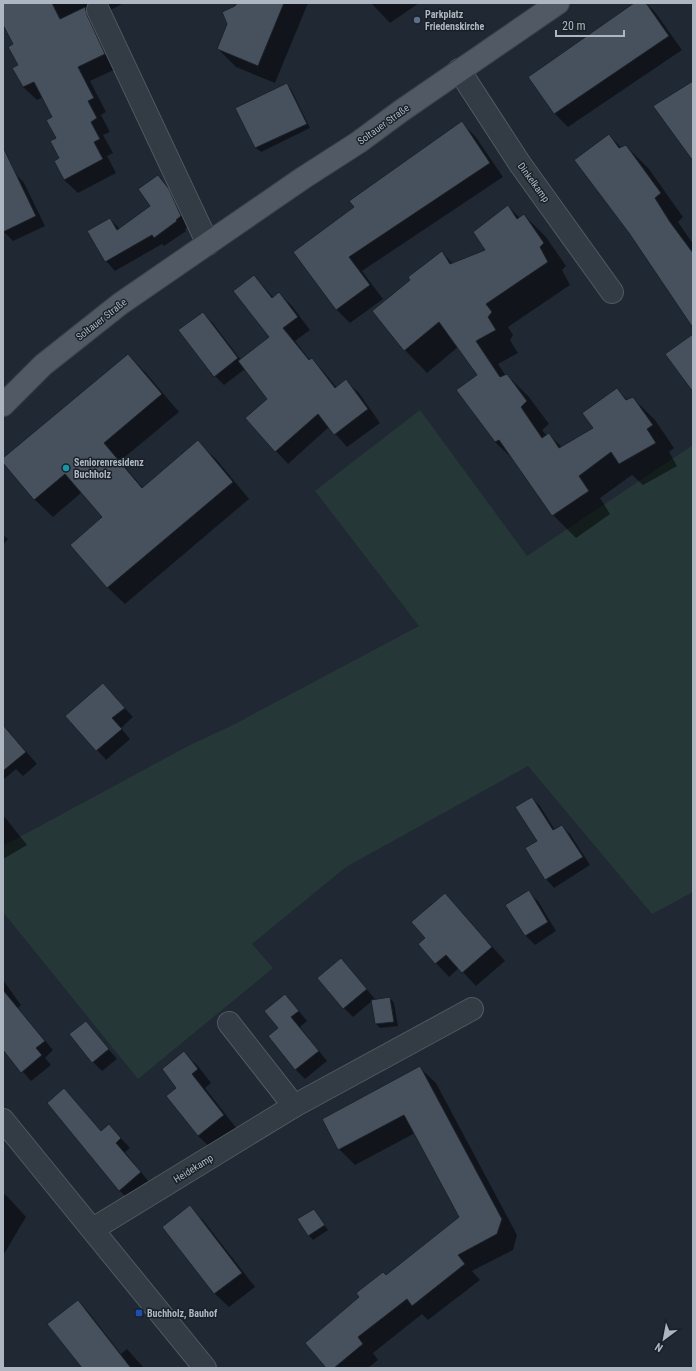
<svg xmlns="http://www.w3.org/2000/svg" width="696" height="1371" font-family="'Roboto Condensed',sans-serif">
<rect width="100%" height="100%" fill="#202933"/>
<!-- green -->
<polygon fill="#253736" points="420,410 527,556 693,445 693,892 652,914 528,766 346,867 252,944 273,968 138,1079 3,912 3,846 190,745 231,726 419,626 315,491"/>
<!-- shadow -->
<g fill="#0007">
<polygon points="6,3 124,3 97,17 118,68 90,81 106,112 101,115 110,132 103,135 113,153 107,156 116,173 78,193 64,180 53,117 43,97 37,100 23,87 13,68 19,66 14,45 3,12 3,8"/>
<polygon points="246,3 308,3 275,83 236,67 218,49"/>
<polygon points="371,3 419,3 390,23"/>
<polygon points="636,3 646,3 655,12 682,50 568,127 555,114 530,77"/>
<polygon points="287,85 291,89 310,128 261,152 256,148 237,109"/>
<polygon points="462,123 475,136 503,177 362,271 383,299 350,323 336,309 355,207"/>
<polygon points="609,135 622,148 626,146 649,169 683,217 678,222 693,244 693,321"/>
<polygon points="15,173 24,183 45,226 13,241 3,231 3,179"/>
<polygon points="158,177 167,186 178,200 190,225 185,229 186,231 164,246 162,244 115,271 106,261 110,219 120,229 152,206"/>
<polygon points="508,206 520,218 524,215 546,237 566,266 562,270 570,285 508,327 513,335 510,340 518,353 498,364 506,376 507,375 529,397 549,424 542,430 547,436 549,435 562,447 595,428 617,390 628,400 633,398 655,420 674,448 669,452 677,466 643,485 632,475 600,498 610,514 576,538 553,515 515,461 495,442 478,375 458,347 427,373 405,350 373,312 411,280 442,252 453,264 487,250"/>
<polygon points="254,276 274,298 279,293 292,306 310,330 295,341 310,360 312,359 324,372 337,388 346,381 359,393 380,423 347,447 329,427 288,464 276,451 269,399 245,369 224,385 215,376 202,313 212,322 241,360 270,338"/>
<polygon points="128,355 145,372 179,412 120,461 143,488 198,442 216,459 249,499 125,604 107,587 103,518 82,492 53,517 35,500 3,462 3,460"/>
<polygon points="3,535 8,539 3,545"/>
<polygon points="103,685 133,717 121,728 130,739 106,760 67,716"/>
<polygon points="3,725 37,764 23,776 16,769 3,780"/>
<polygon points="532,798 540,806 555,830 562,826 570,834 590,865 554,888 546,879 538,841"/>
<polygon points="3,815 27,845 3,859"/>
<polygon points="528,892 538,901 556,931 535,945 526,936"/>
<polygon points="445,894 458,908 505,961 476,986 459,968 449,977 436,963 426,938"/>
<polygon points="341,959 375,999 373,1001 390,998 394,1003 398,1026 380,1028 376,1024 372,1001 353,1017 344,1008"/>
<polygon points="3,980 21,1005 18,1008 53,1050 45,1058 51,1065 31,1081 3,1049"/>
<polygon points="294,1005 307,1021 300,1027 327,1061 305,1079 296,1070 269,1036 279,1028"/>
<polygon points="86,1023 117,1059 102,1071 93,1062"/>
<polygon points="184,1053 198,1066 211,1083 205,1088 237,1129 212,1149 198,1136 178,1088"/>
<polygon points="420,1068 436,1083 517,1235 513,1250 472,1271 480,1280 428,1320 422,1314 373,1353 378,1360 368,1368 327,1368 386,1276 460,1217 415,1133 355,1165 339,1149 323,1120"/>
<polygon points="64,1089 102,1132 109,1125 130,1148 125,1152 149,1182 128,1199 119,1190"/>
<polygon points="5,1194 26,1217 4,1254 3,1196"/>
<polygon points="189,1207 203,1220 255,1287 229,1307 215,1294 163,1227"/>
<polygon points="314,1210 328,1230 313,1240 309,1236 298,1220"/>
<polygon points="77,1301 87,1310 121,1354 127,1349 144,1368 85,1368"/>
</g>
<!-- building -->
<g fill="#47505d" stroke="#1b222a">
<polygon points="3,3 52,3 60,19 85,7 87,15 105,54 78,67 94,98 88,101 97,118 91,122 100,139 94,142 103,159 64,180 54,161 59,158 50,141 56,138 46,120 52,117 34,82 23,87 12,68 18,65 8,47 13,44 3,25"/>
<polygon points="237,3 284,3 258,66 217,49 227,24 222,12 235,6"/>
<polygon points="634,3 646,3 669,36 554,114 528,77"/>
<polygon points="693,81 693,161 653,106"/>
<polygon points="287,83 307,124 255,148 235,108"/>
<polygon points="462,121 490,163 349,257 370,285 336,310 293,252 354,207 349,201"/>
<polygon points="609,134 619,148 626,145 661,193 655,198 670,222 693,253 693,328 629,233 574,160"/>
<polygon points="3,147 36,216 3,232"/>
<polygon points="158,175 169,189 181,216 176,220 177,221 154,238 152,235 105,262 87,231 110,218 117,230 150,206 138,189"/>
<polygon points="508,205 517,219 524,214 544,243 540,247 548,262 486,304 492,312 488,317 496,330 476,341 500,377 507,374 527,401 521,407 542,438 549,433 559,448 593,428 582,413 617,388 626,400 633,397 653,425 647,429 656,443 619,464 611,452 579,476 589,491 552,516 499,440 495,442 456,390 477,375 439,322 404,351 372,311 410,280 408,277 442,251 450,264 485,250 473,232"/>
<polygon points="254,275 272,298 279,292 298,317 283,328 309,360 312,358 335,388 346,379 368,409 334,435 318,414 275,452 245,418 267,399 238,361 269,337 233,291"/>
<polygon points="203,312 238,358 214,377 178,330"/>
<polygon points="693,334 693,392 665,354"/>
<polygon points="128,354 162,394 104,443 142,488 198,440 233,482 107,588 70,545 102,517 65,474 34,500 3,463 3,458"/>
<polygon points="103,683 125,708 112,718 122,729 96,751 65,716"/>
<polygon points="3,725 26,752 3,771"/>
<polygon points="532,797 553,830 562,825 583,857 545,880 525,848 537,841 515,807"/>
<polygon points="529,890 548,922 525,936 505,905"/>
<polygon points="445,893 492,947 462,973 446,955 435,964 418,944 425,938 411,922"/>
<polygon points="341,958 367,989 343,1009 317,978"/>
<polygon points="3,990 45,1041 36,1048 42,1055 21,1073 3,1050"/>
<polygon points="285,994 299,1011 291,1017 319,1051 295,1070 268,1036 278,1028 264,1011"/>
<polygon points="390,997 394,1022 375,1024 371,1000"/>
<polygon points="86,1021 109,1049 92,1063 69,1034"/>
<polygon points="184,1051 198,1069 192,1074 224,1115 198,1136 166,1096 176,1088 162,1069"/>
<polygon points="420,1066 502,1219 497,1234 458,1255 465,1264 412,1306 407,1299 358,1337 363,1344 334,1368 326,1368 305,1343 359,1297 356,1293 383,1272 386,1275 459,1217 404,1115 338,1150 322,1119"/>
<polygon points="64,1088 101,1131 109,1124 121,1138 116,1143 141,1172 119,1191 47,1103"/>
<polygon points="190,1205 242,1273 214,1294 162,1227"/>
<polygon points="314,1209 325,1225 308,1236 297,1219"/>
<polygon points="78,1300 131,1368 82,1368 47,1324"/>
</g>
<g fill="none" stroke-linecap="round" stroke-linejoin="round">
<defs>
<g id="minor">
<polyline points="98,10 208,244"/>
<polyline points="459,70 520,164 612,292"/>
<polyline points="229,1023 294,1106"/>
<polyline points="3,1120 205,1368"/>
<polyline points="93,1229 294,1106 472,1009"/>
</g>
<polyline id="major" points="3,405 43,365 120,304 303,178 359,142 401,111 558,3"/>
</defs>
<!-- minor casing -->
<use href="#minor" stroke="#515962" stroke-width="24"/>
<!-- major casing -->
<use href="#major" stroke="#3d444d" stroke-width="24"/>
<!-- minor -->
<use href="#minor" stroke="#333b44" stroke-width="22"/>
<!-- major -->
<use href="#major" stroke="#515a64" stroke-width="22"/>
</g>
<!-- markers -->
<circle fill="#5c6f8a" stroke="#192028" stroke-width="1.5" cx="417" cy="20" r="4"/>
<circle fill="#0f9aa8" stroke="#192028" stroke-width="1.5" cx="66" cy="468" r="4"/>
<rect fill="#1a4fb4" stroke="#192028" stroke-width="1.5" x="135" y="1309" width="8" height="8" rx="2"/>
<g text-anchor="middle" stroke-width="3" stroke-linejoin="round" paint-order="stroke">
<!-- poi labels -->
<g font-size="10" font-weight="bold" fill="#adb6c1" stroke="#192028" text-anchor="start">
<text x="425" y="18">Parkplatz<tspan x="425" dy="12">Friedenskirche</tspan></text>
<text x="74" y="466">Seniorenresidenz<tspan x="74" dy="12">Buchholz</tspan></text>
<text x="147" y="1317">Buchholz, Bauhof</text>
</g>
<!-- street labels -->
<g font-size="10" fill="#adb6c1" stroke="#192028">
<text transform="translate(383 124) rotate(-36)" y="4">Soltauer Straße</text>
<text transform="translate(534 182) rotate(54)" y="4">Dinkelkamp</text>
<text transform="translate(101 319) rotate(-38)" y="4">Soltauer Straße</text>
<text transform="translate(193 1168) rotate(-32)" y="4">Heidekamp</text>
</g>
</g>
<!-- border -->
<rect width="696" height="1371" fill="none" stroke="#adb6c1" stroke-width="8"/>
<!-- north arrow -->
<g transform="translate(664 1339) rotate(212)" stroke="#192028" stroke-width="3" paint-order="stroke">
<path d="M0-3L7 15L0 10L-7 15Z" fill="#adb6c1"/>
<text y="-6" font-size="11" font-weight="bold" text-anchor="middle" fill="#adb6c1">N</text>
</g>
<!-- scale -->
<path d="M556 30v6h68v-6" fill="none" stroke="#adb6c1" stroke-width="2"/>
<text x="562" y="30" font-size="12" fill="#adb6c1" stroke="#192028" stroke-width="3" paint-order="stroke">20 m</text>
</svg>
